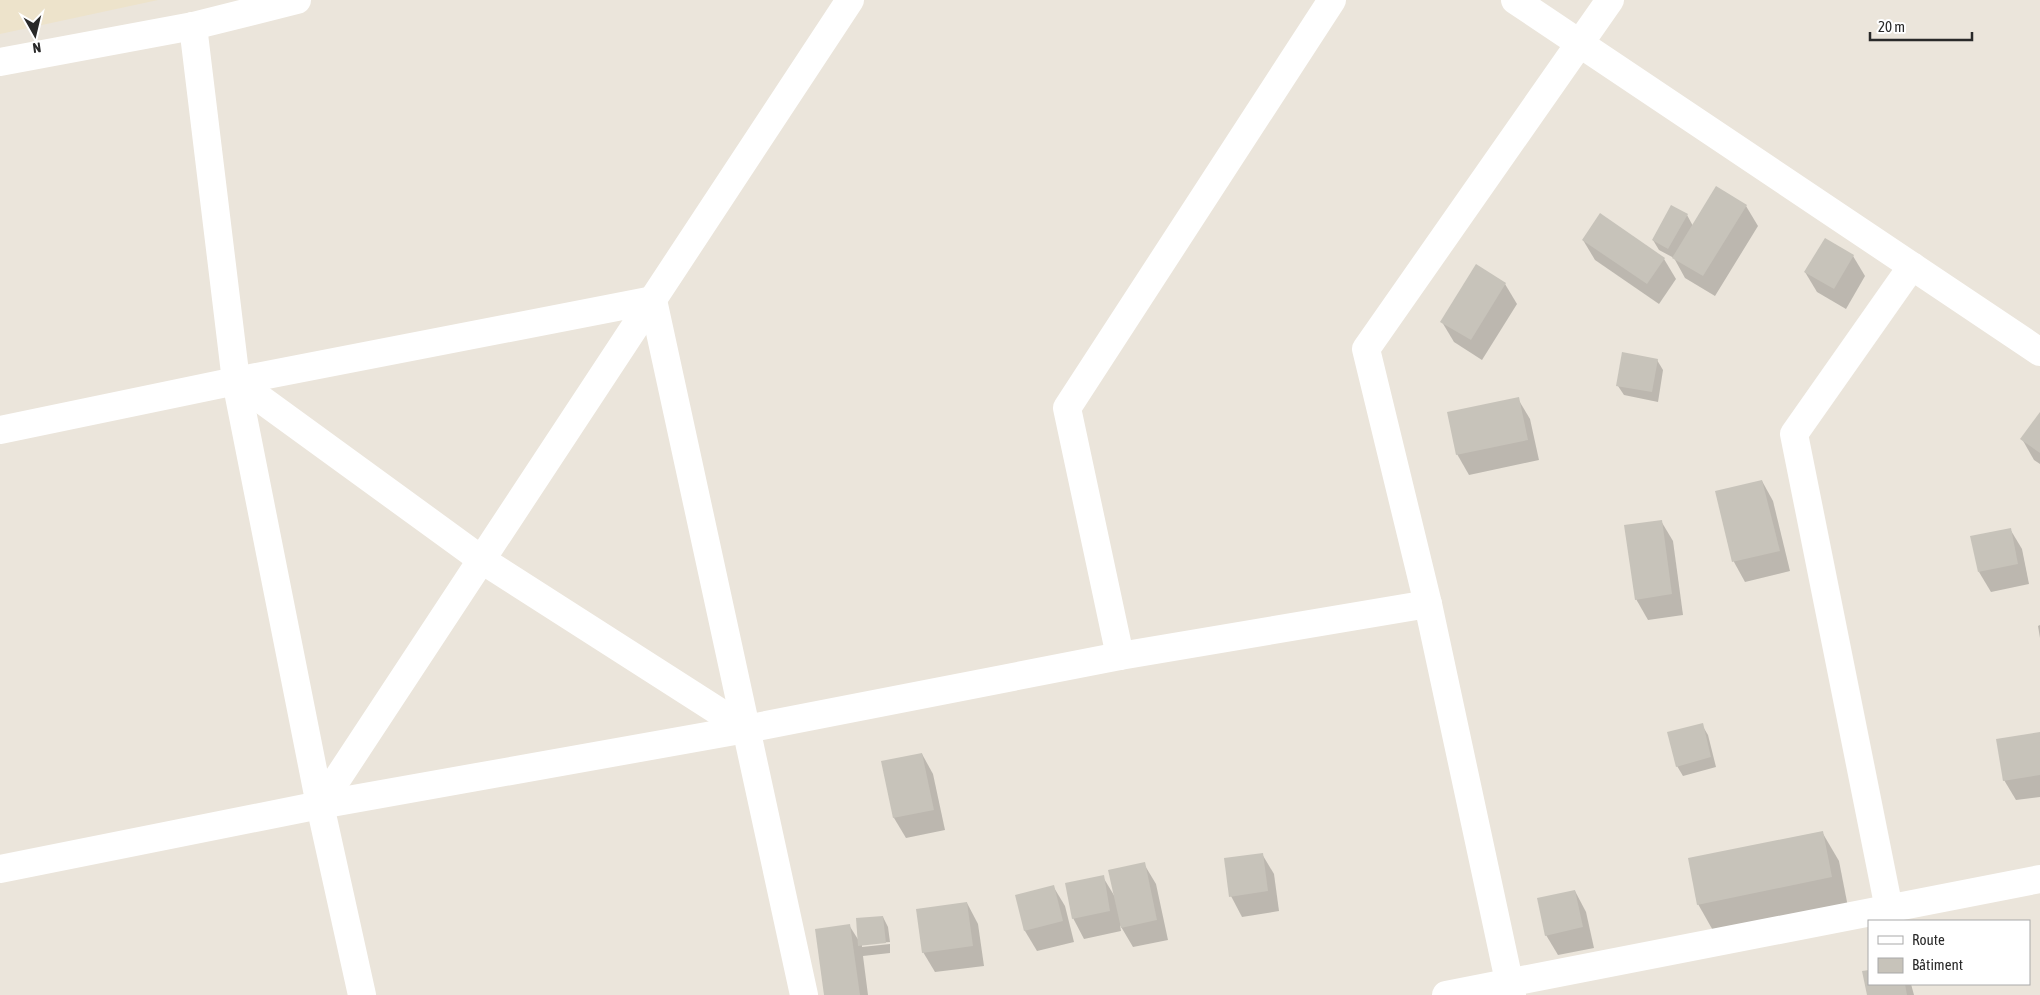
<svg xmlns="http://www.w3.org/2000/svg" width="2040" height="995" font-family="'Asap Condensed',sans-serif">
<rect width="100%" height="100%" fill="#ebe5db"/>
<!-- education -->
<polygon fill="#ede3cb" points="0,0 158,0 0,34"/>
<!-- shadow -->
<g fill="#0003">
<polygon points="1746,206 1758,226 1715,296 1685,278 1674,258 1659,250 1653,240 1687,215 1693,226"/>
<polygon points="1583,240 1664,259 1676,279 1659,304 1595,260"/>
<polygon points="1853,256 1865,276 1846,309 1817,292 1805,272"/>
<polygon points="1505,284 1517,304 1482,360 1454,342 1442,322"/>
<polygon points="1657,360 1663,370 1658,402 1624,395 1618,386"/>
<polygon points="1518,399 1530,419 1539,460 1469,475 1457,454"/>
<polygon points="2040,414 2040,464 2034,460 2022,439"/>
<polygon points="1762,481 1773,501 1790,571 1745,582 1734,562 1717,492"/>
<polygon points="1661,521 1673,541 1683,615 1648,620 1636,599"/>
<polygon points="2010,529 2022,549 2029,584 1991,592 1979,572"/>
<polygon points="2040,625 2040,638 2038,626"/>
<polygon points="1702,725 1708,735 1716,767 1683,776 1677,766"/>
<polygon points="2040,734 2040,797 2016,800 2004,780"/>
<polygon points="922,754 933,774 945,830 906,838 894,818 882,762"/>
<polygon points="1822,832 1839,861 1848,907 1715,934 1698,904"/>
<polygon points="1262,854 1274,874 1279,911 1242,917 1231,896"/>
<polygon points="1144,864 1156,884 1168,940 1133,947 1120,925 1121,931 1084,939 1073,918 1103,877 1115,897"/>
<polygon points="1053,886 1065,906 1074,942 1037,951 1025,931 1016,896"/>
<polygon points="1575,891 1586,912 1594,948 1558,955 1546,935"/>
<polygon points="967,903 978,924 984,966 935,972 923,952"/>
<polygon points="883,917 888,927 890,942 862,944 862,947 890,944 890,953 863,956 868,995 825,995 849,925 859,941"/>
<polygon points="1869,984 1911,984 1914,995 1868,995"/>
</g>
<!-- building -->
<g fill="#c7c3ba">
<polygon points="1716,186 1747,205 1703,276 1672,258"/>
<polygon points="1671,205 1688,214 1668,249 1652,240"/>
<polygon points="1600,213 1665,258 1647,284 1582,240"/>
<polygon points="1825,238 1854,255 1834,289 1804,272"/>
<polygon points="1476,264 1506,283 1471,340 1440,322"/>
<polygon points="1622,352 1658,359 1652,392 1616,386"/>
<polygon points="1519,397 1528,440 1456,455 1447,412"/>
<polygon points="2040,412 2040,453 2020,439"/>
<polygon points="1762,480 1780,551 1732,562 1715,491"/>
<polygon points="1662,520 1672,594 1635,600 1624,525"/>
<polygon points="2011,528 2018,564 1978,572 1970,536"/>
<polygon points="1703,723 1711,757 1676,767 1667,732"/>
<polygon points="2040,732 2040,775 2003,781 1996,739"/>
<polygon points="922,753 934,810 893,818 881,761"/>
<polygon points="1823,831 1832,877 1697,905 1688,858"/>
<polygon points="1263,853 1268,891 1229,897 1224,858"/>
<polygon points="1145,862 1157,920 1121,928 1108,870"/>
<polygon points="1104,875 1110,911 1072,919 1065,883"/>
<polygon points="1054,885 1063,921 1024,931 1015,895"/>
<polygon points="1575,890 1583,927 1545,936 1537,898"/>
<polygon points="967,902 973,946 922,953 916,909"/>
<polygon points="883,916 886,943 858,946 856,918"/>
<polygon points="850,924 860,995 824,995 815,929"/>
<polygon points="1869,970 1869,984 1905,984 1907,995 1867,995 1862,971"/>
</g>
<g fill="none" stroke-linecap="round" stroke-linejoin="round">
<!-- minor -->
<g stroke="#fff" stroke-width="28">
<polyline points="1515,0 2040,352"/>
<polyline points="193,26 236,381 320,805 362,995"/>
<polyline points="0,62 193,26 297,0"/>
<polyline points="236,381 482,560 746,729"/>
<polyline points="0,430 236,381 653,300 804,995"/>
<polyline points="1120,656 1067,408 1332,0"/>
<polyline points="320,805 850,0"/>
<polyline points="0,869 320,805 746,729 1120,656 1428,604"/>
<polyline points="1889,909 1794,434 1912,266"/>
<polyline points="1446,995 2040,879"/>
<polyline points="1512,995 1428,604 1366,349 1610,0"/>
</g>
</g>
<!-- legend -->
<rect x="1868" y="920" width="162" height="65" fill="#ffffff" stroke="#a9a9a9"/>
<rect x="1878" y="936" width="25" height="8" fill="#ffffff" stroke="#a9a9a9"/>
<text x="1912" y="945" font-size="15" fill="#292929">Route</text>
<rect x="1878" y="958" width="25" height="15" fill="#c7c3ba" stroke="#a9a9a9"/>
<text x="1912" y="970" font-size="15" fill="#292929">Bâtiment</text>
<!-- north arrow -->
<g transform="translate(35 35) rotate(172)" stroke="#ffffff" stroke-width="4" paint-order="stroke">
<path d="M0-4L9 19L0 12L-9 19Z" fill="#292929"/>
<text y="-8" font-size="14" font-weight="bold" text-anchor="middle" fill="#292929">N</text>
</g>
<!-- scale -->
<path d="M1870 32v8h102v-8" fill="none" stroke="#292929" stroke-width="2.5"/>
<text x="1878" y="32" font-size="15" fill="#292929" stroke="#ffffff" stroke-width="4" paint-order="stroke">20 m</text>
</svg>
